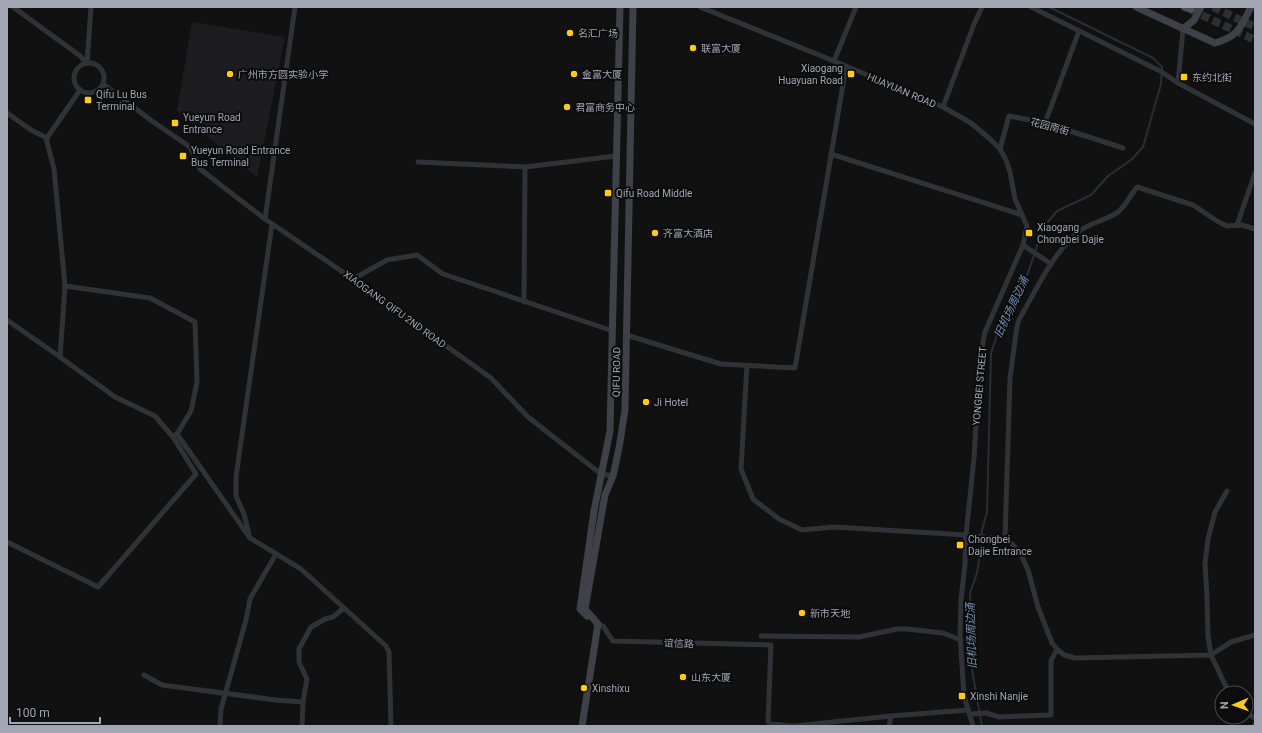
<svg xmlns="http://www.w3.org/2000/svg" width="1262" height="733" font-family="Roboto,'Noto Sans SC',sans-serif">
<rect width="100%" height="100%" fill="#111112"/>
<!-- built -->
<polygon fill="#1d1d1f" points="192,22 285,37 257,177 177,111"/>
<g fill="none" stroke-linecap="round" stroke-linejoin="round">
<!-- stream -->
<polyline stroke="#262e37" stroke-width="2" points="982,726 972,670 970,593 977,573 981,547 982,530 987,512 991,353 1003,318 1019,293 1029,270 1043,228 1057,211 1091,195 1108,176 1131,160 1143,147 1161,84 1162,67 1153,58 1049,7"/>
<!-- primary-tunnel -->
<g stroke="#2e2f32" stroke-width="8" stroke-dasharray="8 4" stroke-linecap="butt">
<polyline points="1213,7 1255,27"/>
<polyline points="1191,10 1255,40"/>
</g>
<!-- minor -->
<g stroke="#313238" stroke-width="5">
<polyline points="13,7 79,55 87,63"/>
<polyline points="700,7 834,61 943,107 971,123 990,139 1000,149 1006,160 1010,172 1015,199 1027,226 1023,245 985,332 980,357 974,458 966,535 965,564 961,600 960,634 964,696 973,726"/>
<polyline points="1031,7 1160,71 1178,83 1183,29"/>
<polyline points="834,61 856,7"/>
<circle cx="89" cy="78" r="15"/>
<polyline points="87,63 91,7"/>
<polyline points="1178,83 1255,124"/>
<polyline points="103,84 152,121 190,147 200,169 265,219 353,279 491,378 528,417 601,474 613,476"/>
<polyline points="943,107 974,24 982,7"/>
<polyline points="7,113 31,130 47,138 80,90"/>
<polyline points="1045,123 1079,31"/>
<polyline points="46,138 54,169 65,286 60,357 115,397 155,416 173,437"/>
<polyline points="1000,149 1009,116 1045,123 1123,148"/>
<polyline points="831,154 1022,215"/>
<polyline points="418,162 525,167 616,156"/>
<polyline points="265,219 295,7"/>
<polyline points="1237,225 1255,173"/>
<polyline points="1023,245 1051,264"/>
<polyline points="353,279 387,260 417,255 443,274 613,331"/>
<polyline points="524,302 525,167"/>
<polyline points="7,320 60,357"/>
<polyline points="626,335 721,364 795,368 846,67"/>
<polyline points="747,365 741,469 753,499 779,519 802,530 834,527 966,535 1005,539 1012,544 1018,550 1023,559 1028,570 1038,607 1052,643 1057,649 1064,655 1075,658 1211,655 1231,642 1255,635"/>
<polyline points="177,434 250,538 301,569 386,646 389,652 391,726"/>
<polyline points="1227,491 1215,512 1208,539 1205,563 1207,597 1208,636 1211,655 1229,693"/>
<polyline points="249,534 244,514 236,496 236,477 272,224"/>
<path d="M 1005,539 L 1010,378 L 1017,326 L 1019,320 C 1036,290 1051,256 1077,233 C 1089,222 1106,221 1118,212 C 1125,207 1131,194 1137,187 L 1193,205 L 1217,221 L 1227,226 L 1242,225 L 1255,229"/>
<polyline points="7,542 98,587 196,474 173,437 177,434 191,411 197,382 195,322 150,298 65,286"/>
<polyline points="596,625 598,624 603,626 613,641 771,645 768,721 770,724 794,726 891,716 968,710"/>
<polyline points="761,636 859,637 897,629 907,629 943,633 961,640"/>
<polyline points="144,675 162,685 276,700 303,702"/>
<polyline points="1246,713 1255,718"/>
<polyline points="970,714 986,713 999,717 1051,715 1051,661 1057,649"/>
<polyline points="220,726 221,709 246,620 250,599 276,554"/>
<polyline points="302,726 303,702 307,679 299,662 299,649 311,627 325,619 333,617 344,608"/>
<polyline points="889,726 891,716"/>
<polyline points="1254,726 1255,724"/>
</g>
<!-- secondary -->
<g stroke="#3f4048" stroke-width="7">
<path d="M 1136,7 L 1215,43 C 1239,36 1240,28 1251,7"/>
<polyline points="1183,29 1194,20 1201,7"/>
<polyline points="587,616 580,609 594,511 610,431 620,7"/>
<polyline points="582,726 598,624 585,609 605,495 613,476 619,448 625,410 633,7"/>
</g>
<!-- primary -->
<polyline stroke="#4d4e57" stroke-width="8" points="1185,7 1191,9"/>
</g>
<!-- markers -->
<g fill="#ffca1c" stroke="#0c0c0d" stroke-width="1.5">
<circle cx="570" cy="33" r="4"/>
<circle cx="693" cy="48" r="4"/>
<circle cx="230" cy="74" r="4"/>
<circle cx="574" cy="74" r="4"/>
<rect x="847" y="70" width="8" height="8" rx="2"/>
<rect x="1180" y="73" width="8" height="8" rx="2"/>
<rect x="84" y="96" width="8" height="8" rx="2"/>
<circle cx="567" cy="107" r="4"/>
<rect x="171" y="119" width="8" height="8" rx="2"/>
<rect x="179" y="152" width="8" height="8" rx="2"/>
<rect x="604" y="189" width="8" height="8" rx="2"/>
<circle cx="655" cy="233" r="4"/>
<rect x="1025" y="229" width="8" height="8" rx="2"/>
<circle cx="646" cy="402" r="4"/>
<rect x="956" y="541" width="8" height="8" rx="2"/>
<circle cx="802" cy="613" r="4"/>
<circle cx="683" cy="677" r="4"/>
<circle cx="584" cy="688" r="4"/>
<rect x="958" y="692" width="8" height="8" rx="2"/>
</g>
<g text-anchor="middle" stroke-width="4" stroke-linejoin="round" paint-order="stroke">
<!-- poi labels -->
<g font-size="10" fill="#a1a5b4" stroke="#0c0c0d" text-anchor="start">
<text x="578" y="37">名汇广场</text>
<text x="701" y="52">联富大厦</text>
<text x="843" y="72" text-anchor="end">Xiaogang<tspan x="843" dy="12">Huayuan Road</tspan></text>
<text x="238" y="78">广州市方圆实验小学</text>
<text x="582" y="78">金富大厦</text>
<text x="1192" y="81">东约北街</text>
<text x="96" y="98">Qifu Lu Bus<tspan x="96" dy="12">Terminal</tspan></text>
<text x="575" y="111">君富商务中心</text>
<text x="183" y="121">Yueyun Road<tspan x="183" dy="12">Entrance</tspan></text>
<text x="191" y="154">Yueyun Road Entrance<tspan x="191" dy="12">Bus Terminal</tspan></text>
<text x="616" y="197">Qifu Road Middle</text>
<text x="1037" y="231">Xiaogang<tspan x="1037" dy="12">Chongbei Dajie</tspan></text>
<text x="663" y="237">齐富大酒店</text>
<text x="654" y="406">Ji Hotel</text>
<text x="968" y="543">Chongbei<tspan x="968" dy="12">Dajie Entrance</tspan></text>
<text x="810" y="617">新市天地</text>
<text x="691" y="681">山东大厦</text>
<text x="592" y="692">Xinshixu</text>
<text x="970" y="700">Xinshi Nanjie</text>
</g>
<!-- street labels -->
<g font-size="10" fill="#a1a5b4" stroke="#0c0c0d">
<text transform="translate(902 90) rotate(23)" y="4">HUAYUAN ROAD</text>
<text transform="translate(1050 126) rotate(15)" y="4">花园南街</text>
<text transform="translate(395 309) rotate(36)" y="4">XIAOGANG QIFU 2ND ROAD</text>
<text transform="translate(616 372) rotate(-89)" y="4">QIFU ROAD</text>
<text transform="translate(979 386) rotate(-85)" y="4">YONGBEI STREET</text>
<text transform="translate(679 643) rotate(2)" y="4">谊信路</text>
</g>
<!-- water labels -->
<g font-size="11" font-style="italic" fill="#748fb3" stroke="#0c0c0d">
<text transform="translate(1011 307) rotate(-65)" y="4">旧机场周边涌</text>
<text transform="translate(971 636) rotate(-92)" y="4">旧机场周边涌</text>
</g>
</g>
<!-- border -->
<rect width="1262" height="733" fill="none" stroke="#a1a5b4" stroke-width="16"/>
<!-- north arrow -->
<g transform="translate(1234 705) rotate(268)"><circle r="19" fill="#0c0c0d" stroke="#484950"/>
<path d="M0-3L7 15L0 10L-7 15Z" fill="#ffca1c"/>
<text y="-6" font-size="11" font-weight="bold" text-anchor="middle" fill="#a1a5b4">N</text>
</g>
<!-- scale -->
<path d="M10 717v6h90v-6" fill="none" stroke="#a1a5b4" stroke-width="2"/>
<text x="16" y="717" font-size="12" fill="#a1a5b4" stroke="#0c0c0d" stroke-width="3" paint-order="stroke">100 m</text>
</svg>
